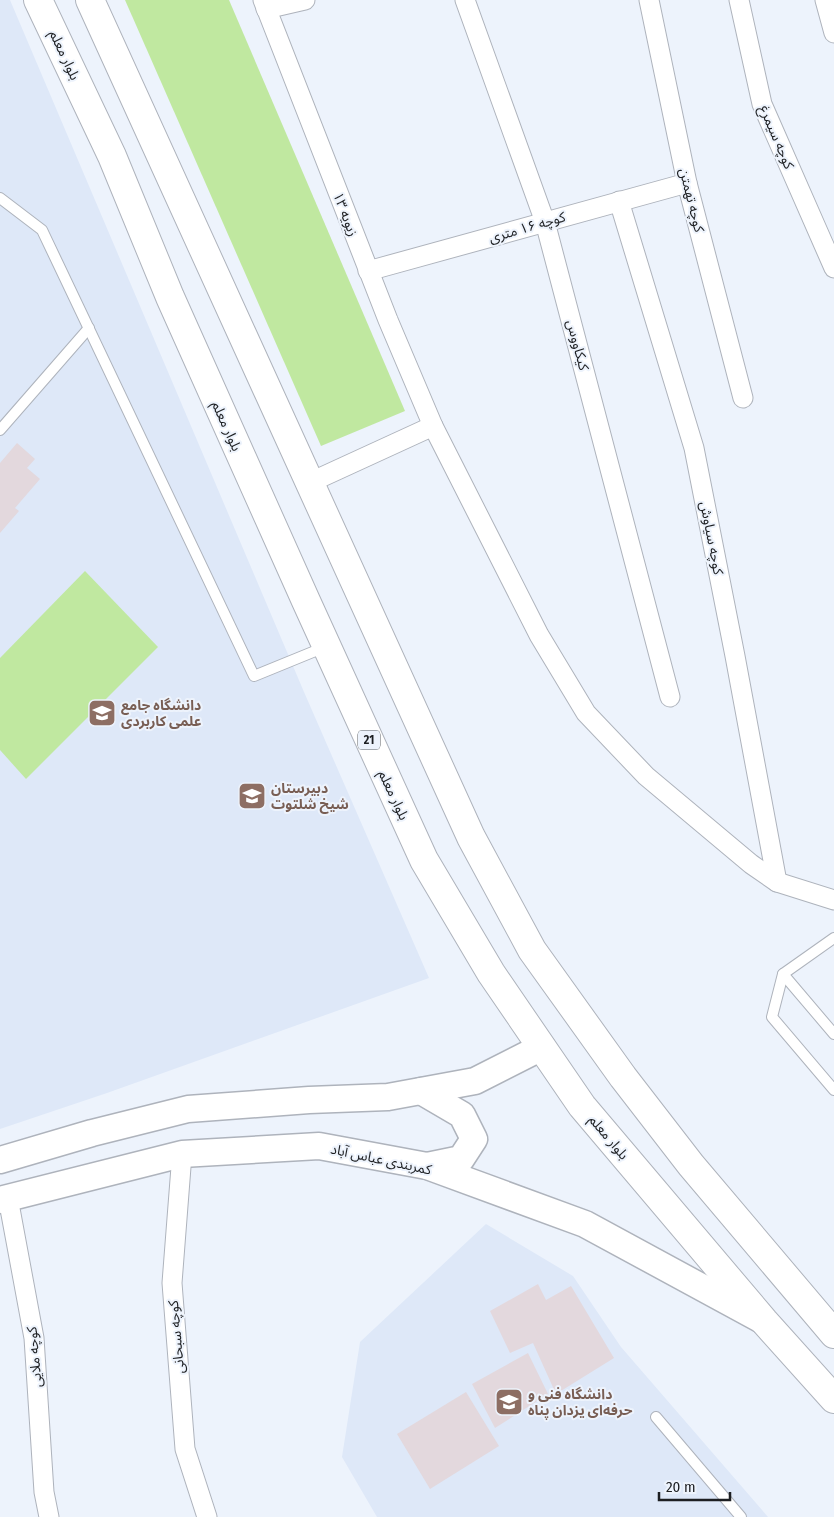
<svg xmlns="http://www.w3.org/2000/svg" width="834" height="1517" font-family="'Fira Sans Condensed','Noto Sans Arabic',sans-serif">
<rect width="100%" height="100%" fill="#edf3fc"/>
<!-- built -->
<g fill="#dee8f8">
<polygon points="0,0 10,0 304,692 429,978 107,1093 0,1129"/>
<polygon points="486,1224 573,1276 621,1347 768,1517 377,1517 342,1457 360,1342"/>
</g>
<!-- green -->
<g fill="#c0e8a0">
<polygon points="125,0 229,0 405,411 321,446"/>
<polygon points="85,571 158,647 26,779 0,750 0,658"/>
</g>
<!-- building -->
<g fill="#e3d8dd">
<polygon points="17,443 35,459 27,468 40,479 15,508 19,511 0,533 0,463"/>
<polygon points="538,1284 546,1300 571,1286 614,1358 556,1394 533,1343 510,1353 490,1311"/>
<polygon points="528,1353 548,1394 495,1428 472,1384"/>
<polygon points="466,1392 499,1446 430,1489 397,1434"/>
</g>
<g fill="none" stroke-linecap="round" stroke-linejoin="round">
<defs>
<g id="service">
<polyline points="0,198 42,230 254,676 325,647"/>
<polyline points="0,430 89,328"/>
<polyline points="834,938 783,974 772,1017 834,1090"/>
<polyline points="783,974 834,1034"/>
<polyline points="656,1417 741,1517"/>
</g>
<g id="minor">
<polyline points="263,0 388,320 433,426 539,635 586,713 646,776 751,864 777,882 834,900"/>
<polyline points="465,0 545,222 670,697"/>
<polyline points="649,0 687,183 743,398"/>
<polyline points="739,0 762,104 834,268"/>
<polyline points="825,0 834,33"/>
<polyline points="266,9 305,0"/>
<polyline points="619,201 694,448 735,656 777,882"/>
<polyline points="368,271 687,183"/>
<polyline points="311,482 433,426"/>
<polyline points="182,1154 172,1283 185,1449 207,1517"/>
<polyline points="8,1198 34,1338 44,1492 49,1517"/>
</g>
<g id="secondary">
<polyline points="421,1091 462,1115 474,1139 461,1159 427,1166"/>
<polyline points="0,1160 92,1133 188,1109 309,1100 388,1097 475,1081 542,1047"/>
<polyline points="0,1200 182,1154 319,1146 427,1166 585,1224 762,1320"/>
</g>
<g id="primary">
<polyline points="38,0 112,156 170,297 306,601 424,860 491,973 582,1106 764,1321 834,1399"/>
<polyline points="90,0 471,837 532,950 623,1077 691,1165 834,1334"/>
</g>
</defs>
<!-- service casing -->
<use href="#service" stroke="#aeb3bc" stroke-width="12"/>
<!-- minor casing -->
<use href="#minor" stroke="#aeb3bc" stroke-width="21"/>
<!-- secondary casing -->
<use href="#secondary" stroke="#aeb3bc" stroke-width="29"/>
<!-- primary casing -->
<use href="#primary" stroke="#aeb3bc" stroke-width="30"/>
<!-- service -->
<use href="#service" stroke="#fff" stroke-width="10"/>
<!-- minor -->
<use href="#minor" stroke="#fff" stroke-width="19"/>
<!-- secondary -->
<use href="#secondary" stroke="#fff" stroke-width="26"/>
<!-- primary -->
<use href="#primary" stroke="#fff" stroke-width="28"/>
</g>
<!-- icons -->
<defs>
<symbol id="school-square" viewBox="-11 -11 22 22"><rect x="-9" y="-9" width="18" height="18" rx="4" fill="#8d6e63" stroke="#edf3fc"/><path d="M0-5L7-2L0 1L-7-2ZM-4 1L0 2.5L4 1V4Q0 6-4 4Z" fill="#fff"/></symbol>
<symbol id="university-square" viewBox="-11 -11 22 22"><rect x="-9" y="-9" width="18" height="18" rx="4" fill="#8d6e63" stroke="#edf3fc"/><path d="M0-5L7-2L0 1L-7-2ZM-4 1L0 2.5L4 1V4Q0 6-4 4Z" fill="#fff"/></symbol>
</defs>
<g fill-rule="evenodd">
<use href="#school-square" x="86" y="697" width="32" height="32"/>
<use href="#school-square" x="236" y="780" width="32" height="32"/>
<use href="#university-square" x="493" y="1386" width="32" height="32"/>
</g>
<g text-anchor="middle" stroke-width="4" stroke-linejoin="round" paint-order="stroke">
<!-- shield labels -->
<rect fill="#edf3fc" stroke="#5b5f63" stroke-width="1" x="358" y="730.5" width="22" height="19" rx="4"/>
<g font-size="12" font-weight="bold" fill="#1d1f22">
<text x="369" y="744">21</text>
</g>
<!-- street labels -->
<g font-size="14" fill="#1d1f22" stroke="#edf3fc">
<text transform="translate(65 55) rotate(65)" y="5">بلوار معلم</text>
<text transform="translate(777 137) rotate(67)" y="5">کوچه سیمرغ</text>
<text transform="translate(692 200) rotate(76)" y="5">کوچه تهمتن</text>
<text transform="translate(346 214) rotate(69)" y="5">زیویه ۱۳</text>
<text transform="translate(527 227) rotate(-16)" y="5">کوچه ۱۶ متری</text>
<text transform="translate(578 345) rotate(75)" y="5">کیکاووس</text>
<text transform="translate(227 426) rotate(66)" y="5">بلوار معلم</text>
<text transform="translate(712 538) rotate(79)" y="5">کوچه سیاوش</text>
<text transform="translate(394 795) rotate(65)" y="5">بلوار معلم</text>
<text transform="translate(609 1137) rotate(50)" y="5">بلوار معلم</text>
<text transform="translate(381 1159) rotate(12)" y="5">کمربندی عباس آباد</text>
<text transform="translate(176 1337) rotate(-95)" y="5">کوچه سبحانی</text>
<text transform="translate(34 1357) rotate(-95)" y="5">کوچه ملایی</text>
</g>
<!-- education labels -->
<g font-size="14" font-weight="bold" fill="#785e54" stroke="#edf3fc" text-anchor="start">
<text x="121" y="710">دانشگاه جامع<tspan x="121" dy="16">علمی کاربردی</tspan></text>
<text x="271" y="793">دبیرستان<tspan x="271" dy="16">شیخ شلتوت</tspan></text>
<text x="528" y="1399">دانشگاه فنی و<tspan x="528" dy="16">حرفه‌ای یزدان پناه</tspan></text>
</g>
</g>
<!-- scale -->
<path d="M659 1492v8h71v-8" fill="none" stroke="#1d1f22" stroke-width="2.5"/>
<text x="666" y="1492" font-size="15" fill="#1d1f22" stroke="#edf3fc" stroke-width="4" paint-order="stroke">20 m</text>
</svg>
